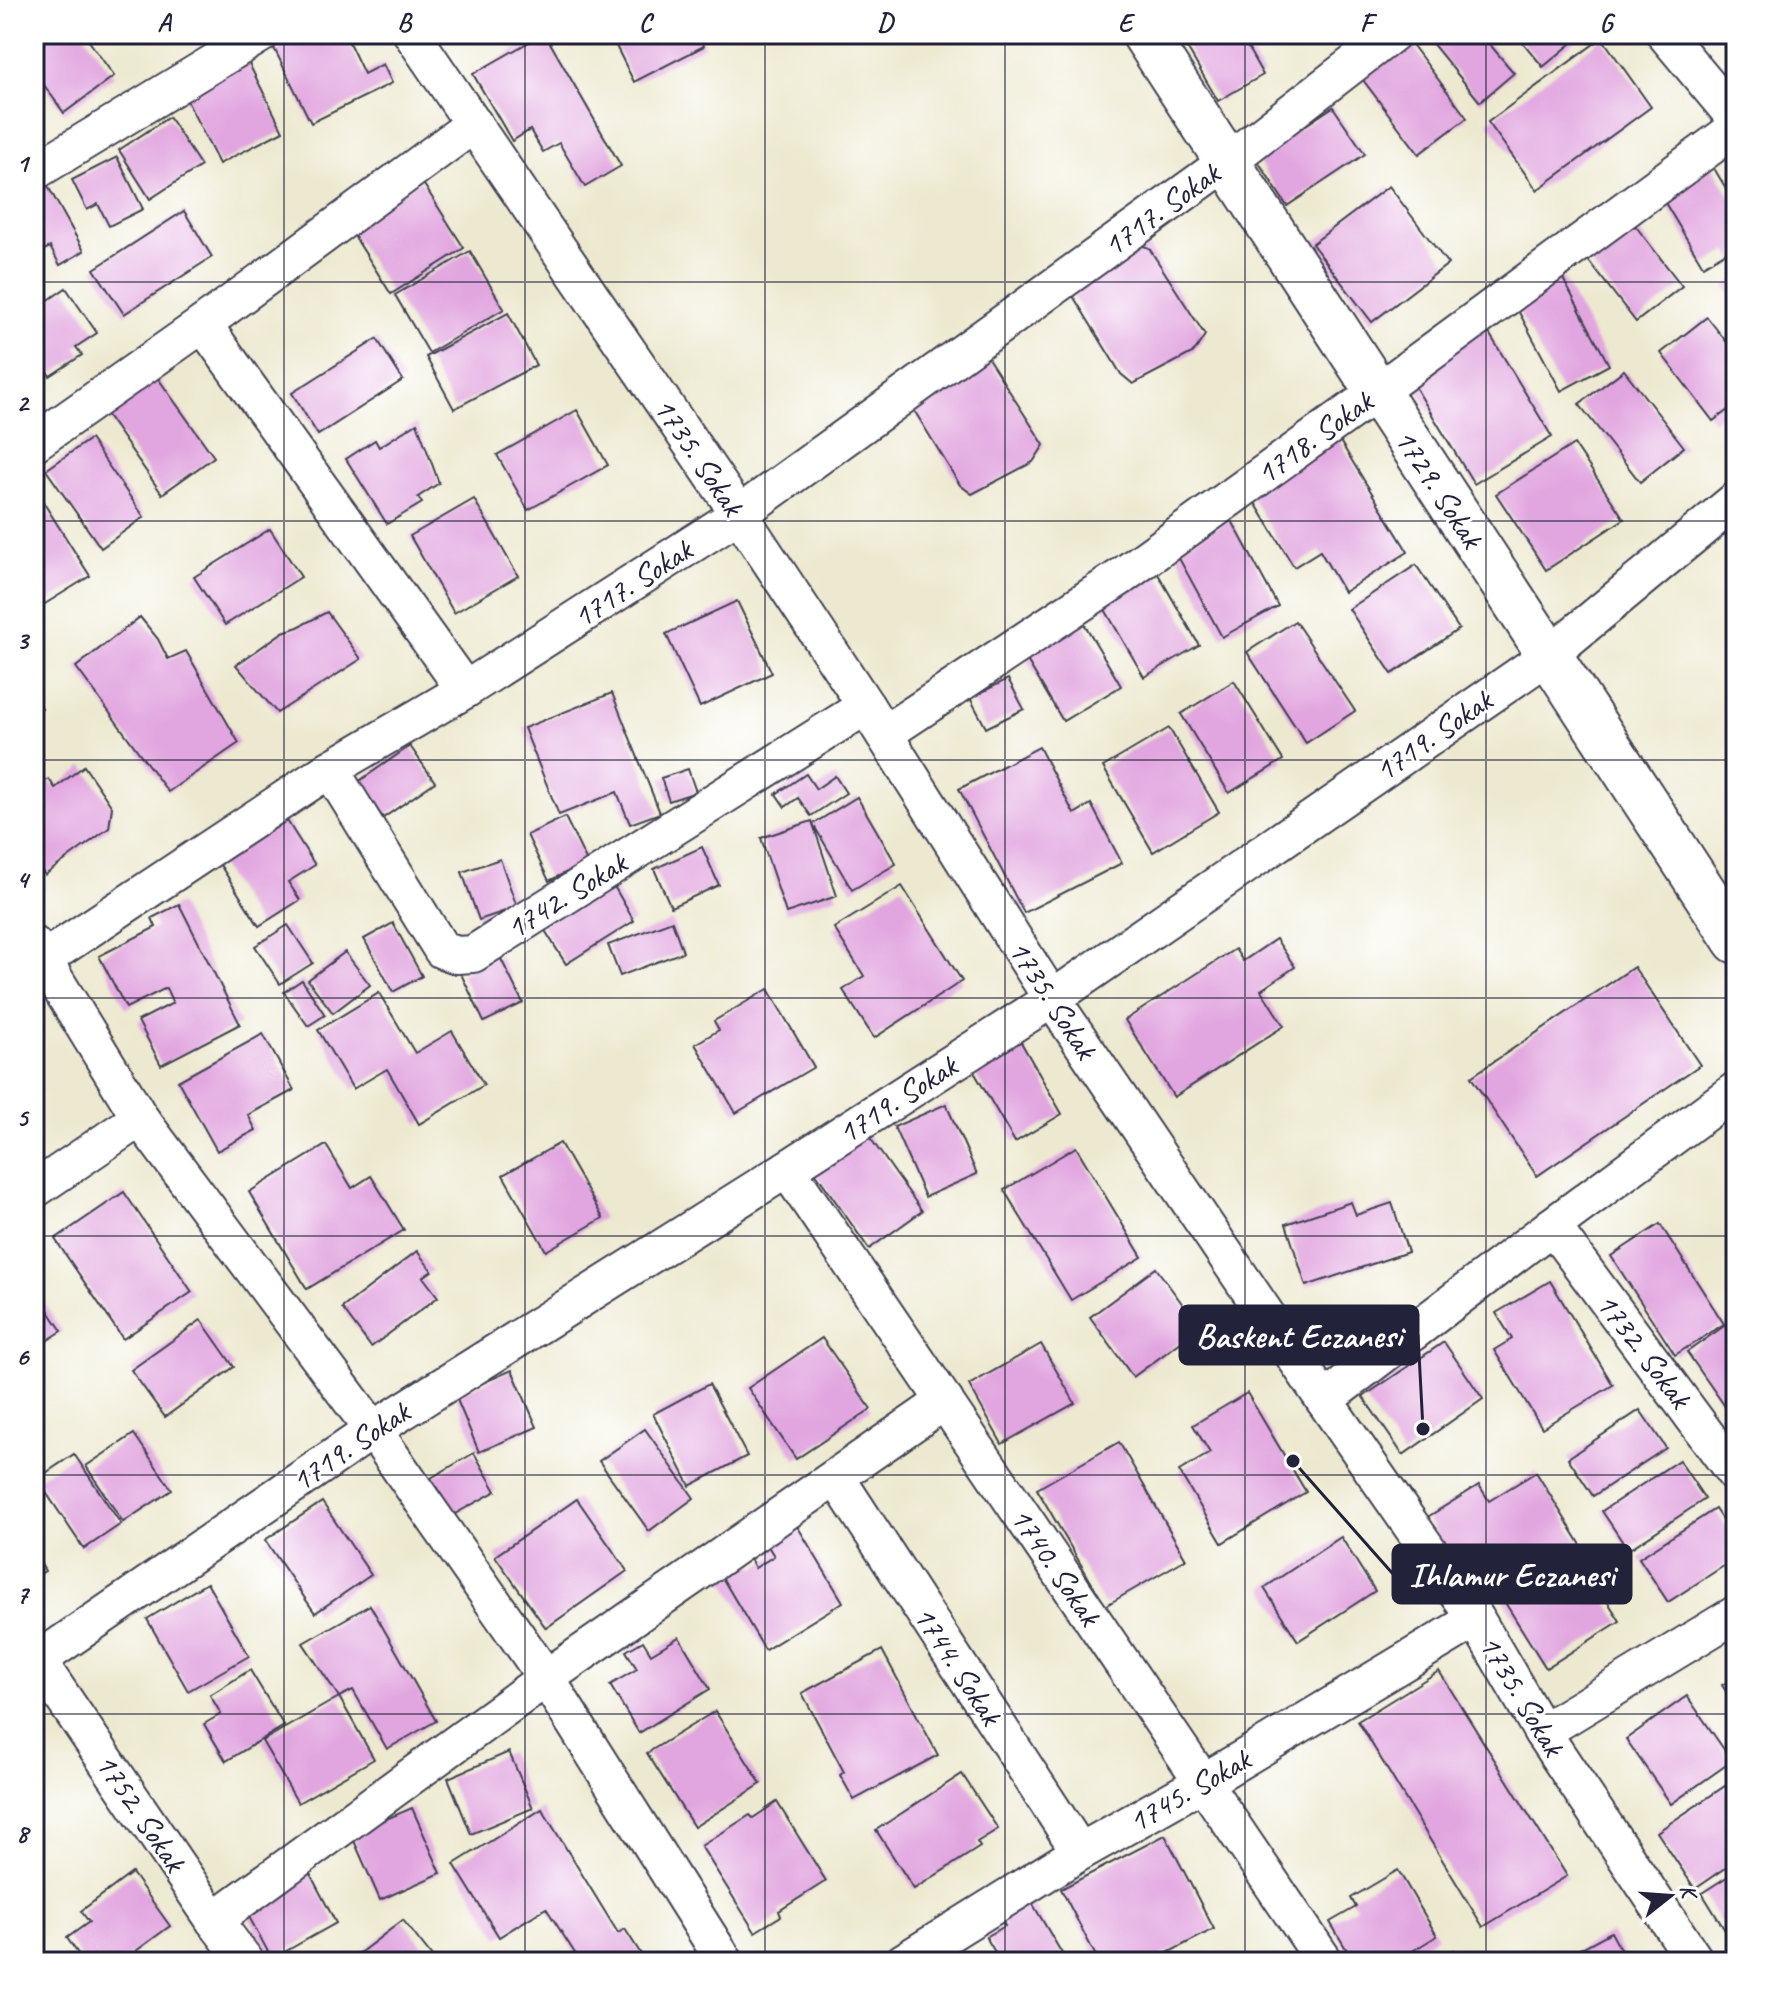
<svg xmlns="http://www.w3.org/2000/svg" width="1770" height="1996" font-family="Caveat,sans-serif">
<rect width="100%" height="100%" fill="#fff"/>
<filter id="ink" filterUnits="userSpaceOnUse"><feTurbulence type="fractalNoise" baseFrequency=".0125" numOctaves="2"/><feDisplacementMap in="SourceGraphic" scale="16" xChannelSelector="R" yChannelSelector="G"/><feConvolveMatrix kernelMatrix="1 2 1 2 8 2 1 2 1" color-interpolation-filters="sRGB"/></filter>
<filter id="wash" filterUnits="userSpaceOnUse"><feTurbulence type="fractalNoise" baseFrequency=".006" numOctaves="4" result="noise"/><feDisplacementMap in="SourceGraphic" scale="32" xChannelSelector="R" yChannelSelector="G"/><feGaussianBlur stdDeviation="1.8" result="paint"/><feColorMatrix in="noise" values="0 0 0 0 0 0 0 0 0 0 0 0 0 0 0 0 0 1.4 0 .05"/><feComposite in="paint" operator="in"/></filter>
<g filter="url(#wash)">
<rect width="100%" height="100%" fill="#ede9d0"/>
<g id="blocks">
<!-- building -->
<g fill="#e1a5df">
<polygon points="34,34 84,34 114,76 64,113 34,71"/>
<polygon points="298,34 345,34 364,74 383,64 392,83 311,123 273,46"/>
<polygon points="543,34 545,34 621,166 585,187 559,143 543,152 530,130 512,141 473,74"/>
<polygon points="610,34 698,34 704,46 634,82"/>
<polygon points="1179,34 1240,34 1263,75 1218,101"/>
<polygon points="1431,34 1481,34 1514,73 1480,102 1427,37"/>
<polygon points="1516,34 1583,34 1543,67"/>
<polygon points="1602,38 1651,107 1537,190 1488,122"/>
<polygon points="1408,39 1467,118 1419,154 1360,76"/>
<polygon points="247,60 283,131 219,164 183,93"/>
<polygon points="1333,107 1365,154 1287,206 1256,158"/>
<polygon points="169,117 201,166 150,199 119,150"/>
<polygon points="34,122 42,134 34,140"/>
<polygon points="117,157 143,209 109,226 98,204 87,210 72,180"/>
<polygon points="1712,165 1736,205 1736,265 1728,251 1703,266 1661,196"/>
<polygon points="421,180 464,248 391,294 348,226"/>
<polygon points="45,181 84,251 60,265 50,247 34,255 34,188"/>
<polygon points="1389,186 1448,264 1372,322 1312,244"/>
<polygon points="184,211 212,257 124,314 94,269"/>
<polygon points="1634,224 1682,286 1636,322 1588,260"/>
<polygon points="1133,242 1149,248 1205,335 1194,352 1133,384 1121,374 1073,296 1072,281"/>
<polygon points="470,251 504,309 429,353 395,295"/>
<polygon points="1561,275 1609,365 1561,391 1513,301"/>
<polygon points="1736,279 1736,304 1725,286"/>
<polygon points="66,288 97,333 76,347 82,355 50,376 34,352 34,310"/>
<polygon points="508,313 536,365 454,409 426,357"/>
<polygon points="1707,317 1736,354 1736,404 1713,421 1661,353"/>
<polygon points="1486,328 1552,437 1474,484 1408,375"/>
<polygon points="377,339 403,380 318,435 292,393"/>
<polygon points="973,353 988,358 1044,445 1033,462 972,494 960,485 912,407"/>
<polygon points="1624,370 1684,447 1640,482 1579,404"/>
<polygon points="155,374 214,457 162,494 104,411"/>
<polygon points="577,410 608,465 528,510 497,455"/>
<polygon points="417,423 439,483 418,497 422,503 387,524 346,459 375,440 379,447"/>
<polygon points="1335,433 1408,552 1344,592 1320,551 1294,567 1246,488"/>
<polygon points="90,439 144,517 101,548 46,470"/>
<polygon points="1574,444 1624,519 1546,570 1496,494"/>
<polygon points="38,494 90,576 40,607 34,598 34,497"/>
<polygon points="474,499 518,576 454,613 410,536"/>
<polygon points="1231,519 1278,606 1222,637 1175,551"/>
<polygon points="270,529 301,577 225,625 194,577"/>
<polygon points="1416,565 1459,629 1392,674 1349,609"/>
<polygon points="1154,567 1199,645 1144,677 1099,599"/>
<polygon points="737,601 772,673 700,707 666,634"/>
<polygon points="327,612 361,659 277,713 236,665 283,632 298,627"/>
<polygon points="140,617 158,639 168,659 186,651 239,743 168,792 76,667"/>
<polygon points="1082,620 1121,686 1063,721 1024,655"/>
<polygon points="1295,621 1355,711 1306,743 1247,652"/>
<polygon points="1008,679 1024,709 986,728 970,698"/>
<polygon points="1234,681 1283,760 1229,793 1181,714"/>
<polygon points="612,693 660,813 630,824 617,792 559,815 524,728"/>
<polygon points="34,696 42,708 34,713"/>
<polygon points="1169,728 1219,812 1153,852 1103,767"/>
<polygon points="410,746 435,782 383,818 358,782"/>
<polygon points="1039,747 1074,814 1091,804 1122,863 1024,913 959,789"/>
<polygon points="84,766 112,807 109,828 45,875 34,862 34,786 49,779 55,788"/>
<polygon points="688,769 696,792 669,801 661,778"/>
<polygon points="806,774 816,789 835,776 846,793 811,816 798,798 785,807 776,794"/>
<polygon points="857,797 896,864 852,890 813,824 837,896 786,913 761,838 812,821 813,824"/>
<polygon points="284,816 315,865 288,882 300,900 259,926 217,860"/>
<polygon points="565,817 587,862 549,881 527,835"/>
<polygon points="702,847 719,885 671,907 654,869"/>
<polygon points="500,859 517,907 479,920 462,872"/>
<polygon points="611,881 634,921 566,964 541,924"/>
<polygon points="902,886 962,981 874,1038 843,990 864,976 834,928"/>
<polygon points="179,904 240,1024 161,1065 138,1021 173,1003 166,988 126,1008 99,956 156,927 152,918"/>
<polygon points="672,921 683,952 620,976 608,945"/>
<polygon points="393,923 422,976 393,992 364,939"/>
<polygon points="288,925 313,963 280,984 255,946"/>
<polygon points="1276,939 1295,967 1261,990 1284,1026 1174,1097 1125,1020 1235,949 1243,961"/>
<polygon points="345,952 370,985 333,1013 308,980"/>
<polygon points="499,955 523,1003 484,1022 461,974"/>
<polygon points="1634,967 1700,1065 1537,1176 1471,1077"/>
<polygon points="302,980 325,1015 308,1026 284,992"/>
<polygon points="768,989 814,1067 736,1113 695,1044 719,1030 714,1021"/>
<polygon points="379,993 415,1053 452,1031 484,1085 419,1124 387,1069 353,1089 318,1030"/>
<polygon points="263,1034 294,1090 248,1115 256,1130 217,1151 178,1081"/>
<polygon points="1018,1037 1062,1114 1015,1142 970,1065"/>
<polygon points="946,1104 977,1174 925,1197 894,1127"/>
<polygon points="866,1132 922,1211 869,1249 813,1169"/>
<polygon points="560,1143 603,1218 546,1251 503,1175"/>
<polygon points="326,1145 352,1188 371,1176 404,1230 307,1289 249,1192"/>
<polygon points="1076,1147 1142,1257 1071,1300 1004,1190"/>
<polygon points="124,1192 192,1292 123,1339 55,1239"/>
<polygon points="1351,1202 1356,1215 1392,1203 1408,1252 1306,1286 1286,1224"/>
<polygon points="1660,1224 1724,1324 1675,1355 1611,1256"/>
<polygon points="417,1251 432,1271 423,1277 438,1297 371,1347 342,1308"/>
<polygon points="1156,1268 1200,1328 1133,1377 1090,1317"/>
<polygon points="1550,1281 1613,1385 1542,1428 1494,1350 1512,1339 1496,1313"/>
<polygon points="34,1289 62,1331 34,1349"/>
<polygon points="201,1320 234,1367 165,1417 131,1370"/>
<polygon points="1727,1324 1736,1337 1736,1422 1687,1352"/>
<polygon points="822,1338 871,1409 796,1459 748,1388"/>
<polygon points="1444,1342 1483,1399 1403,1455 1363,1397"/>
<polygon points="1041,1344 1075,1403 1002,1444 969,1385"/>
<polygon points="512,1370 537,1427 479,1452 455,1395"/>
<polygon points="709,1384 747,1456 690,1486 653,1414"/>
<polygon points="1247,1393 1306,1492 1222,1543 1179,1471 1210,1453 1193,1425"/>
<polygon points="1640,1410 1666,1448 1593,1496 1568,1458"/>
<polygon points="645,1429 694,1498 649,1531 599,1461"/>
<polygon points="134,1434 172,1490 123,1522 86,1466"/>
<polygon points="1119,1442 1186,1559 1105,1606 1037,1489"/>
<polygon points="474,1453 496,1491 453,1515 431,1478"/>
<polygon points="74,1454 121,1524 84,1549 37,1479"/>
<polygon points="1679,1460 1705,1499 1628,1550 1602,1511"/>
<polygon points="1536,1472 1581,1545 1534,1574 1520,1551 1483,1574 1472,1555 1455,1565 1426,1518 1479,1485 1489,1501"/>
<polygon points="577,1499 627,1571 546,1628 495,1556"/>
<polygon points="322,1502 371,1575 315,1613 265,1540"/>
<polygon points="1715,1509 1736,1541 1736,1558 1668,1602 1639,1558"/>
<polygon points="793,1519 843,1602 765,1650 717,1569 746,1551 755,1568 774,1556 763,1538"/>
<polygon points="1341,1537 1375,1591 1298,1641 1264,1588"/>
<polygon points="34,1553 45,1571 34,1578"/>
<polygon points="1577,1554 1620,1621 1546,1668 1504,1601"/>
<polygon points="207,1583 249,1656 188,1691 147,1619"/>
<polygon points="370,1605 436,1721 387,1749 353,1690 339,1697 303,1643"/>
<polygon points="679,1637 710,1689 639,1733 610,1685 637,1669 626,1651 643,1641 651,1654"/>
<polygon points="882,1650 938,1755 854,1800 840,1775 844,1772 802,1693"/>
<polygon points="250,1670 284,1726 226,1761 204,1724 221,1714 210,1695"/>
<polygon points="1439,1671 1567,1876 1483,1927 1358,1721"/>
<polygon points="1736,1677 1736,1707 1722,1685"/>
<polygon points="1687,1696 1732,1761 1671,1804 1626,1739"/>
<polygon points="339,1697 374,1759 298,1803 262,1741"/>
<polygon points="715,1711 761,1784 694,1827 647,1753"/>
<polygon points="509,1752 533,1808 471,1834 448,1778"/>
<polygon points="962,1774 998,1829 977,1842 980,1847 914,1889 876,1830"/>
<polygon points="1725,1786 1736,1802 1736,1861 1695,1889 1657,1832"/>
<polygon points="777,1802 826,1881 779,1911 781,1916 755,1932 701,1846 750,1815 753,1818"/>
<polygon points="412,1808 441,1873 380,1900 351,1834"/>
<polygon points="542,1809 618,1933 625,1929 646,1962 572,1962 578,1958 546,1908 499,1937 454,1864"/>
<polygon points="1165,1835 1214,1929 1150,1962 1099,1962 1061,1889"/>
<polygon points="307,1868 336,1923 272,1959 242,1904"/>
<polygon points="1398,1870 1437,1936 1401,1958 1403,1962 1354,1962 1330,1922 1356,1907 1351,1898"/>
<polygon points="1736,1871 1736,1948 1702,1893"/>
<polygon points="132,1873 170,1926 121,1962 84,1962 67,1938 89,1922 81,1911"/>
<polygon points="1031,1901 1067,1962 1001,1962 986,1937 1005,1926 1001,1919"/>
<polygon points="403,1920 436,1962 348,1962"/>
<polygon points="1611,1932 1627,1962 1556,1962"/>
<polygon points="1454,1950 1461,1962 1431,1962"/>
</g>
</g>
</g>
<g filter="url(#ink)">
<use href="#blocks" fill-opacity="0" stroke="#404051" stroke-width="2"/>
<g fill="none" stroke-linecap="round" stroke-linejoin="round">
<defs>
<g id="street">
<polyline points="412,34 739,514 866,706 1052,999 1324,1400 1476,1619 1542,1732 1696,1962"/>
<polyline points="1665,34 1736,119"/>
<polyline points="34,172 261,34"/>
<polyline points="203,324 465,690"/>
<polyline points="34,443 203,324 474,124"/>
<polyline points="884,734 1122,576 1377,392 1736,128"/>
<polyline points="330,769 442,950 457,955 473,954 866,706"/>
<polyline points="34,945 140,1118 373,1430 546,1678 725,1962"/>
<polyline points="44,959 330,769 465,690 739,514 1228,161 1392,34"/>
<polyline points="787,1169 1325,1962"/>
<polyline points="34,1190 140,1118"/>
<polyline points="1552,1226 1736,1475"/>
<polyline points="1324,1400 1552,1226 1736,1090"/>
<polyline points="836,1477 1080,1852"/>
<polyline points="38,1661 214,1920 246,1962"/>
<polyline points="34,1663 373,1430 787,1169 1052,999 1549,655 1736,500"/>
<polyline points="1542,1732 1736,1614"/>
<polyline points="214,1920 546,1678 945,1401"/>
<polyline points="903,1962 1080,1852 1202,1783 1476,1619"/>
</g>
<polyline id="secondary" points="1144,34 1736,941"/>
</defs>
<!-- street casing -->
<use href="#street" stroke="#404051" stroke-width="40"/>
<!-- secondary casing -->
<use href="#secondary" stroke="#404051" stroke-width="48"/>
<!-- street -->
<use href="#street" stroke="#fff" stroke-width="36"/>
<!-- secondary -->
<use href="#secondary" stroke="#fff" stroke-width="44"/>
</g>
</g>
<!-- grid -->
<path fill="none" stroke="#22223b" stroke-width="2" stroke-opacity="0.55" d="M 284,34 L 284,1962M 525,34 L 525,1962M 765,34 L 765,1962M 1005,34 L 1005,1962M 1245,34 L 1245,1962M 1486,34 L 1486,1962M 34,282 L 1736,282M 34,521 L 1736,521M 34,760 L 1736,760M 34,998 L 1736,998M 34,1236 L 1736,1236M 34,1475 L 1736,1475M 34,1714 L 1736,1714"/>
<g text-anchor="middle" stroke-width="6" stroke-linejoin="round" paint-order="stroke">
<!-- street labels -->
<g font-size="32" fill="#22223b" stroke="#fff">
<text transform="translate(1161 209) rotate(-36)" y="11">1717. Sokak</text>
<text transform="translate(1314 437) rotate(-36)" y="11">1718. Sokak</text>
<text transform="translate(699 456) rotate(56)" y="11">1735. Sokak</text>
<text transform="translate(1439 488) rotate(57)" y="11">1729. Sokak</text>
<text transform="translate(632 583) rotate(-33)" y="11">1717. Sokak</text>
<text transform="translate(1433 735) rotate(-35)" y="11">1719. Sokak</text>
<text transform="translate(566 895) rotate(-32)" y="11">1742. Sokak</text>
<text transform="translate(1053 999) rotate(57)" y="11">1735. Sokak</text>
<text transform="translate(897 1099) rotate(-33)" y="11">1719. Sokak</text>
<text transform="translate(1644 1350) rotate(53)" y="11">1732. Sokak</text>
<text transform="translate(350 1446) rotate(-34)" y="11">1719. Sokak</text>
<text transform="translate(1056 1566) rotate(56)" y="11">1740. Sokak</text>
<text transform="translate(958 1665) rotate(57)" y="11">1744. Sokak</text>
<text transform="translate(1522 1695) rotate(59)" y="11">1735. Sokak</text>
<text transform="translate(1189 1790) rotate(-30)" y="11">1745. Sokak</text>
<text transform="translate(141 1812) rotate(56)" y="11">1752. Sokak</text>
</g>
</g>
<!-- callouts -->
<path fill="none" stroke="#22223b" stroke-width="3" d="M1423 1429L1418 1335M1293 1461L1393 1574"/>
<g fill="#22223b" stroke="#fff" stroke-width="3">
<circle cx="1423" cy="1429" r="8"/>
<circle cx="1293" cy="1461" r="8"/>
</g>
<g fill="#22223b" stroke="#22223b" stroke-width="3">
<rect x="1180" y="1306" width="238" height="58" rx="8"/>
<rect x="1393" y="1545" width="238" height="58" rx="8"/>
</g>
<g font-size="34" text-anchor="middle" font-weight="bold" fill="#fff">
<text x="1299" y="1347">Baskent Eczanesi</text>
<text x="1512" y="1586">Ihlamur Eczanesi</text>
</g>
<!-- margin -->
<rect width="1770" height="1996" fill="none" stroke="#fff" stroke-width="88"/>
<!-- north arrow -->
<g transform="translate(1670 1896) rotate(73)" stroke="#ffffff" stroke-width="6" paint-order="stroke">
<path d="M0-6L14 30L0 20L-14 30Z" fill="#22223b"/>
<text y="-12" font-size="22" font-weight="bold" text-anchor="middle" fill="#22223b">K</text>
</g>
<rect x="44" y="44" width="1682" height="1908" fill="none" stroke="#22223b" stroke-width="3"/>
<g font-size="26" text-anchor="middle" font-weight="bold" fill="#22223b">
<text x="164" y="31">A</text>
<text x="404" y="31">B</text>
<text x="645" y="31">C</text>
<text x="885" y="31">D</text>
<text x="1125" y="31">E</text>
<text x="1366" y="31">F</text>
<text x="1606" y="31">G</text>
<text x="22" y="172">1</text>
<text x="22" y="411">2</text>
<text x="22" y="649">3</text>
<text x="22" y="888">4</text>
<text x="22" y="1126">5</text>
<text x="22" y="1365">6</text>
<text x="22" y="1603">7</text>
<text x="22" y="1842">8</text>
</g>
</svg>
